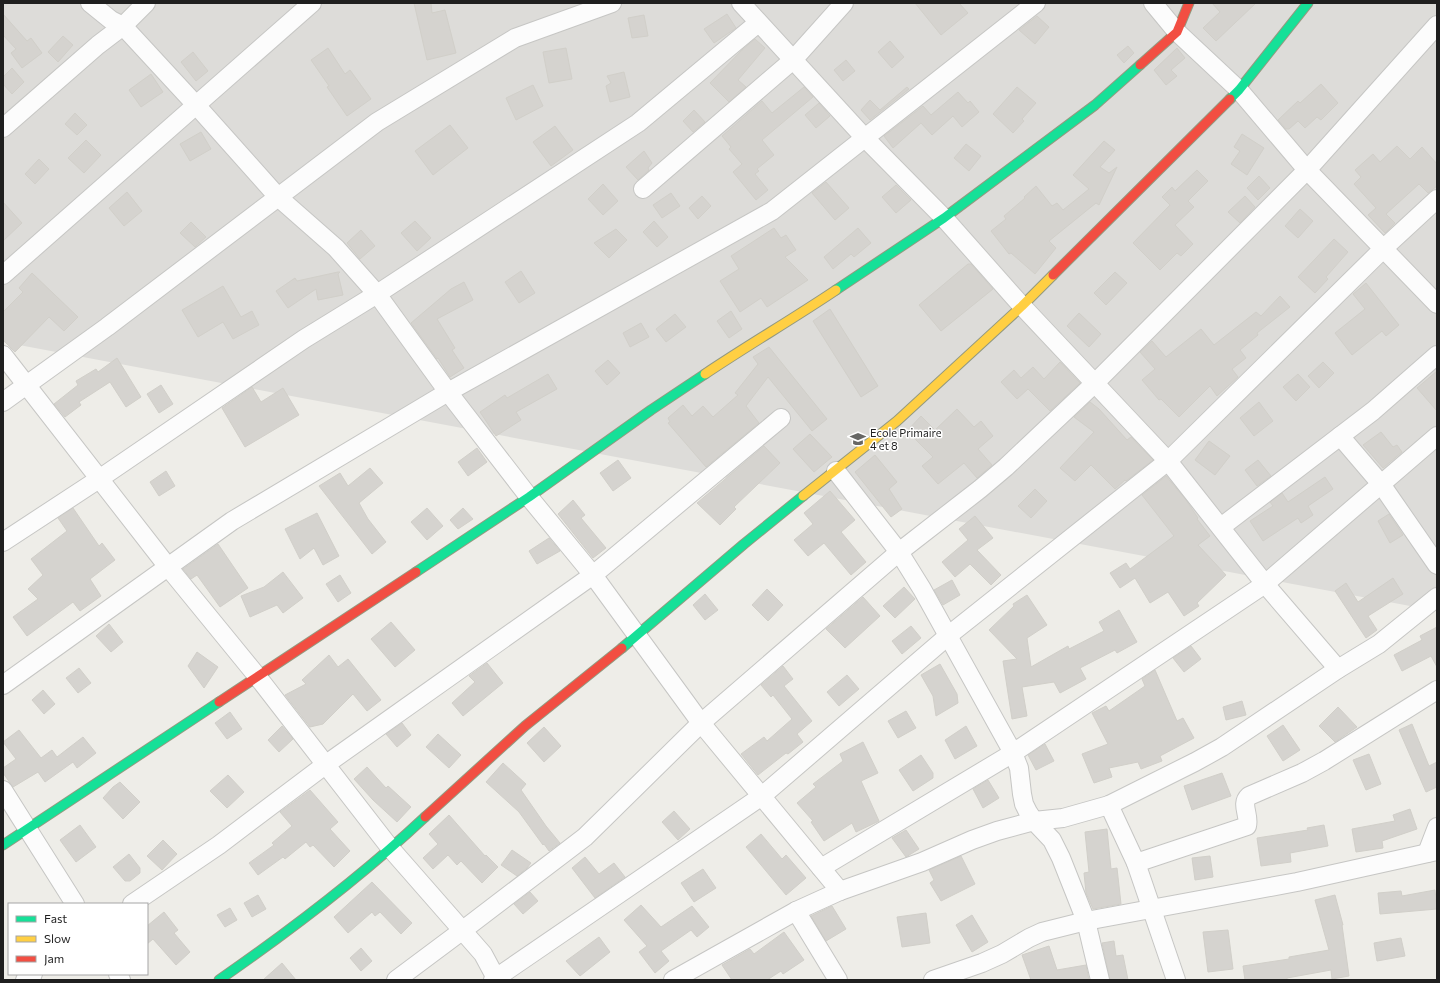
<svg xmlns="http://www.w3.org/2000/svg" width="1440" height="983" font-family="Commissioner,sans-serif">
<rect width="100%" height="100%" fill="#eeede8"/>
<!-- residential -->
<polygon fill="#dddcd9" points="3,3 1437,3 1437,611 3,342"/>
<!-- building -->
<g fill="#d5d3cf" stroke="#d1cfc9">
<polygon points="414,3 431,3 432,13 445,10 456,53 427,60"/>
<polygon points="915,3 959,3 968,13 941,35"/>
<polygon points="1212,3 1256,3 1216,41 1203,28 1220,12"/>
<polygon points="3,14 27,41 31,38 42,53 22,68 11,53 16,49 3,35"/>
<polygon points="727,14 736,28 714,43 704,29"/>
<polygon points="644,15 648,36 632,38 628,18"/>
<polygon points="1037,16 1049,27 1035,44 1019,30"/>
<polygon points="63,36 73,45 58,62 48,52"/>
<polygon points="755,39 765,48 738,80 746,87 729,102 710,83 742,50"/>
<polygon points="890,41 904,57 892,68 878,52"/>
<polygon points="1128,46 1134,53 1124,63 1117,55"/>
<polygon points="328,48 345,74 350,70 371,99 347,116 327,87 329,86 311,60"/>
<polygon points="566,48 572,79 549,83 543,52"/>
<polygon points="1177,48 1185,58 1171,70 1177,76 1166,85 1154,70"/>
<polygon points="193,52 208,71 196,81 181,62"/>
<polygon points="846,60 855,71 843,81 834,70"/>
<polygon points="12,68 24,82 12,94 3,84 3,77"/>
<polygon points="624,72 630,97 610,102 606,86 611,83 607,76"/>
<polygon points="151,74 163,92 141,107 129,90"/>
<polygon points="1321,84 1338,103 1321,120 1317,117 1305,128 1298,121 1289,129 1286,129 1278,120 1298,101 1300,103"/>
<polygon points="533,85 543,106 516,120 506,98"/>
<polygon points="804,87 813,97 762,140 774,155 757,169 759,171 755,174 768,190 756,200 733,172 742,164 729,149 731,147 722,136 762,101 772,113"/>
<polygon points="907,87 909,89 870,120 861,110 870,100 880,110"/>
<polygon points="1017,87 1036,103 1022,119 1024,121 1013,133 993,114"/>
<polygon points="958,92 968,103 970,101 979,112 962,127 953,116 932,135 921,123 893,148 884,136 923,106 931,115"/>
<polygon points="819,103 830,116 816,128 805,115"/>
<polygon points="694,110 705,122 693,132 683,121"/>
<polygon points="75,113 87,125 77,135 65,124"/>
<polygon points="450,125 468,148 433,175 415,151"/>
<polygon points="555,126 573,150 551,166 533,142"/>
<polygon points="201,132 211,149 190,161 180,144"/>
<polygon points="1242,134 1264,148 1247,175 1231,164 1240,151 1234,147"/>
<polygon points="86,140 101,155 84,173 68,158"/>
<polygon points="1104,141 1115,150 1100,167 1109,173 1117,167 1099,205 1096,203 1049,241 1056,248 1035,274 1011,253 1009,254 991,231 1006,219 1004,216 1025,198 1024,197 1036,186 1052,206 1057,203 1063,210 1089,189 1073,175"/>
<polygon points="966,144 981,156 969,171 954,158"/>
<polygon points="1397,146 1410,159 1422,147 1437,164 1437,186 1428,193 1419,184 1386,214 1395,223 1385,233 1368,215 1376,208 1354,184 1361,177 1355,170 1373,154 1380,162"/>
<polygon points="644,151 652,163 648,168 649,170 638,180 626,167"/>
<polygon points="39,159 49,169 35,184 25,174"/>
<polygon points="1197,170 1208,181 1188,201 1194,207 1175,225 1193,244 1181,256 1177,253 1160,270 1133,243 1170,205 1162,197 1172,187 1175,191"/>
<polygon points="1259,176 1270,188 1258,200 1247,188"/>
<polygon points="826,182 849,208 835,220 812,193"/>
<polygon points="603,184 618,201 603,215 588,199"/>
<polygon points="896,185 911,200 896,213 882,197"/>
<polygon points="127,192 142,211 124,226 109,208"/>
<polygon points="671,193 680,206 662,218 653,205"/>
<polygon points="702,196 711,206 698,219 689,208"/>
<polygon points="1245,196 1255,207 1240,223 1228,212"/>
<polygon points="3,202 22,223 3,241"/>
<polygon points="1300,209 1313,221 1298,238 1285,226"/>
<polygon points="415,221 431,238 417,251 401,233"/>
<polygon points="654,221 668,237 657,247 643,232"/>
<polygon points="191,222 206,237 195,247 180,233"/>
<polygon points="774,228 781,238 786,235 796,250 785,257 808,280 767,307 761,298 740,312 720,281 739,269 731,256"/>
<polygon points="858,228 871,243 854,257 851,254 833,269 824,257"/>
<polygon points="616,229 627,240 609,258 594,243"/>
<polygon points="361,230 375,246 360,259 347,243"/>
<polygon points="1334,239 1348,252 1326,277 1328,279 1315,293 1298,277"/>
<polygon points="968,264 971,264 993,289 941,331 919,305"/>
<polygon points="521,271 535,293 519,303 505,282"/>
<polygon points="338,272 340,272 338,274 343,295 318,300 316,289 288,308 276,291 295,278 297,281"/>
<polygon points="1115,272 1127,283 1106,305 1094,293"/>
<polygon points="32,273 78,317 64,331 49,317 15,352 3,340 3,312 23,292 19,288"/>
<polygon points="464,282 473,300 437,319 455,348 452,350 464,368 450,377 438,358 437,359 411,323 451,289"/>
<polygon points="1366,283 1399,325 1386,336 1382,331 1352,355 1335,333 1365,309 1353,294"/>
<polygon points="223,286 241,317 252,311 259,325 233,339 223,322 198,337 182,310"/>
<polygon points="1280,296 1290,307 1257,333 1258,335 1240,350 1246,358 1232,369 1238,377 1217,396 1210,386 1179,417 1161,399 1159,400 1142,380 1155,369 1140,352 1152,341 1166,357 1201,329 1214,345 1256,312 1261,316"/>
<polygon points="830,309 878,386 861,397 813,321"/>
<polygon points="731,311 742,329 729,338 717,321"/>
<polygon points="1079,313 1101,334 1089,347 1067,326"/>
<polygon points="675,314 686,327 666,342 656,329"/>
<polygon points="641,323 649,337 630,347 623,333"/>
<polygon points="769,347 827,419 812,431 768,377 746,406 759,423 706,467 668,423 670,422 668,418 683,405 692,416 703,406 713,417 738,395 735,393 758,364 753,357"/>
<polygon points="117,358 141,397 126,407 110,382 79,402 81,405 65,417 54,404 78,385 76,381 96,369 98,372"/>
<polygon points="608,360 620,373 607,385 595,371"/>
<polygon points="1060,362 1080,383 1050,411 1028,389 1017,399 1001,382 1014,370 1021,378 1033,367 1044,379"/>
<polygon points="1323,362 1334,373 1319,388 1308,376"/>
<polygon points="1437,371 1437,411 1417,388"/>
<polygon points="548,374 557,389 516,412 521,420 496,436 480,412 505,395 507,398"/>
<polygon points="1298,374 1310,387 1296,401 1283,387"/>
<polygon points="161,385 173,404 159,413 147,394"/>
<polygon points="252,387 261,402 283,388 299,415 245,447 222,408"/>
<polygon points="1090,402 1099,409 1127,440 1131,437 1153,460 1126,481 1125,480 1115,489 1091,465 1075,481 1060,468 1094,432 1074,417"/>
<polygon points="1259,402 1273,421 1254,436 1240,418"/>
<polygon points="957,409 974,427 981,421 993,436 978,449 992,465 977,478 964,463 938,484 922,466 933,457 907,431 921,416 935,430"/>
<polygon points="1381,432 1393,447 1397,445 1402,452 1383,468 1363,445"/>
<polygon points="810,434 832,457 814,472 793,449"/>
<polygon points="1209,441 1230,456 1215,475 1195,460"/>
<polygon points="764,446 780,463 734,507 736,509 720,525 697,503"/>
<polygon points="477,448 487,462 468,476 458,462"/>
<polygon points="875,455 897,482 889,489 902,509 891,517 855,472"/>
<polygon points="618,460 631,478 613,491 600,473"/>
<polygon points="1258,460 1271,476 1257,486 1245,470"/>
<polygon points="370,468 383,483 359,503 368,519 386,542 372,554 319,486 340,473 348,486"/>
<polygon points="166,471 175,486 159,496 150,482"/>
<polygon points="1166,476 1186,500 1198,518 1197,519 1210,536 1198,545 1226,575 1197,603 1199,606 1184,616 1168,592 1150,603 1135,578 1120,588 1110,573 1126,563 1130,569 1174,536 1142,495"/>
<polygon points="1325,477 1333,489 1308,506 1313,515 1301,523 1298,518 1263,541 1250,521 1273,506 1270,502 1282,493 1288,502"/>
<polygon points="1035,489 1047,501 1031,518 1018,506"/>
<polygon points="830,491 855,520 841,532 866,562 851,575 824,543 808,556 794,540 813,524 804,513"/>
<polygon points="573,500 585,515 581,518 606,548 593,558 558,514"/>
<polygon points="73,508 99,546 102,543 115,560 90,579 101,596 80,611 73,602 27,636 13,617 38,599 28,589 43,575 31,559 67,531 58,518"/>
<polygon points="427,508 443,526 427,540 411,522"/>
<polygon points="463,508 473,519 458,529 450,520"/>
<polygon points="317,513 339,556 323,565 314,548 300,559 285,529"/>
<polygon points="1389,514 1403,535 1390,543 1378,521"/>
<polygon points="975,516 993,538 977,550 1001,575 991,585 970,564 955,577 942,562 968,540 959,529"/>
<polygon points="549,538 560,551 537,564 529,551"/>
<polygon points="218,544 248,588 220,607 197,575 191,579 183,569"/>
<polygon points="283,572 303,598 283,613 277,605 250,617 241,596 264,587"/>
<polygon points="340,575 351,593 338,602 326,584"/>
<polygon points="1393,578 1403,594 1368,616 1377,630 1366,638 1335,591 1346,583 1358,602"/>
<polygon points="952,580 960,595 943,605 934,590"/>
<polygon points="904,587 915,599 895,618 883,606"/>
<polygon points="767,589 783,605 768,621 752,605"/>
<polygon points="705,594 718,610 705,620 693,605"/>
<polygon points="1027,595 1047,625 1027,638 1031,667 1068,646 1069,649 1104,631 1099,622 1119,610 1137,642 1117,653 1115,650 1080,668 1086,679 1060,693 1054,682 1022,687 1027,716 1012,719 1003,661 1017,659 989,630 1014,606 1013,604"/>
<polygon points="863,597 880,616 845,648 826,629"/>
<polygon points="391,622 415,650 395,667 371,639"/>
<polygon points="109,624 123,642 111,652 96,636"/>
<polygon points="911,626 921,638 902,654 892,641"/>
<polygon points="1437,627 1437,667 1431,656 1402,671 1394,655 1422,640 1420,636"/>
<polygon points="1191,646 1201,659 1184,672 1173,658"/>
<polygon points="197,652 218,667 204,688 188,666"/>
<polygon points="329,655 338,667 348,659 381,700 367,711 353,694 323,724 310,727 285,695 306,684 302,680"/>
<polygon points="487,663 503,683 463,716 452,703 475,682 469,676"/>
<polygon points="940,664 957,694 958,703 936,716 933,696 921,675"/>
<polygon points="783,666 793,679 784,686 812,721 797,734 803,742 788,754 786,753 758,775 741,754 764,737 767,741 792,719 773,695 771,697 761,685"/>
<polygon points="79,668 91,683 78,693 66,678"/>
<polygon points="1155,670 1177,721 1183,718 1194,738 1160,756 1162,761 1141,769 1138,762 1109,768 1112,777 1094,783 1082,754 1108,744 1092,713 1106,706 1109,711 1145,686 1142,679"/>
<polygon points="847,675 859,689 839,706 827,692"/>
<polygon points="43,690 55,704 44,714 32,700"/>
<polygon points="1242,701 1246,715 1226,720 1223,707"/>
<polygon points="1338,707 1357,727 1335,742 1319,726"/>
<polygon points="906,711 916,728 898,738 888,721"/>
<polygon points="230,712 242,729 227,739 215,723"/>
<polygon points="402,723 411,735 397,747 386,734"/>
<polygon points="1412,724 1429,766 1437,762 1437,787 1426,792 1399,730"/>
<polygon points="1283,725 1300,750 1283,761 1267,736"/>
<polygon points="282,726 293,739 279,752 268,740"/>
<polygon points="966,726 977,746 955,759 945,740"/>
<polygon points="544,727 561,746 544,762 527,743"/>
<polygon points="19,730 41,758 52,750 57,757 83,737 96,753 77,768 73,762 45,782 38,772 13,787 3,773 3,768 16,759 3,742"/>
<polygon points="438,734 461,755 449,768 426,747"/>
<polygon points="863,742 878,773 861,781 879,821 856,832 852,823 824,841 811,822 813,821 797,803 816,787 813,784 843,761 840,754"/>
<polygon points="1045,744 1054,761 1036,770 1028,755"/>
<polygon points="1369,754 1381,784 1366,790 1353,760"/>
<polygon points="921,755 933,773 933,778 913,791 899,770"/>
<polygon points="503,763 526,784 521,790 546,826 560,843 549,851 544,844 543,845 519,812 486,782"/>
<polygon points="367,767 386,788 388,786 411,807 397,822 373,800 354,779"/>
<polygon points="1222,773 1231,796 1192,810 1184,786"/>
<polygon points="228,775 244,792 227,808 210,791"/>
<polygon points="988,780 999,798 983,808 973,789"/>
<polygon points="120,782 140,802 123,819 103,798 113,787"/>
<polygon points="310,790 338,822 330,829 350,851 334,867 313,845 310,847 306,842 285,859 283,857 258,875 249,863 274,845 272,843 292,826 280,812"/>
<polygon points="1410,809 1417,829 1382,841 1383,848 1356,852 1352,829 1395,821 1393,815"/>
<polygon points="674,811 690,829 678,840 662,822"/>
<polygon points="449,815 485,856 486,855 498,867 482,883 461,861 457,865 448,855 433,869 423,858 438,844 429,834"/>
<polygon points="80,825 96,847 76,862 60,840"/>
<polygon points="1324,825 1328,846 1290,853 1291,862 1261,866 1257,838 1308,830 1307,828"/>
<polygon points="1107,829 1111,869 1117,868 1121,904 1093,909 1086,893 1084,873 1089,872 1085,832"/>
<polygon points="906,830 919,849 906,857 892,838"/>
<polygon points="761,834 782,859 786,855 806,878 786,895 746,847"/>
<polygon points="163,840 177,854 162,870 147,856"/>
<polygon points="512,850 531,863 527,868 517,876 501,865"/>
<polygon points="129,854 140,868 140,873 130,881 125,881 113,867"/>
<polygon points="961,856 975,884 941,901 930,883 934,880 929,870"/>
<polygon points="1210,856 1213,877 1195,880 1192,858"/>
<polygon points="585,857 599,874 614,863 625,877 595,898 572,868"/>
<polygon points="703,869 716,888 694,902 681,883"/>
<polygon points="372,882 412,923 401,934 380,912 375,916 372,912 348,933 334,917"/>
<polygon points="1435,890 1437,909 1380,914 1378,893 1401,891 1402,896"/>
<polygon points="530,892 538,901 523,914 514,904"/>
<polygon points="258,895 266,909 252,917 244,903"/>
<polygon points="1335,895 1343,925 1342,925 1349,976 1332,979 1331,970 1287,978 1287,980 1245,980 1243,966 1289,959 1289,957 1329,950 1315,900"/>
<polygon points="641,905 661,927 692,906 709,927 697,937 691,930 661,951 669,961 655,973 639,952 647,946 624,920"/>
<polygon points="832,906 846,929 826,941 811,916"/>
<polygon points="230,908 237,920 225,927 217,915"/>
<polygon points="164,912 178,930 174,933 190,952 176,965 153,939 147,944 147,926"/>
<polygon points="926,913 930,943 902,947 897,917"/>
<polygon points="972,915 988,942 972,952 956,925"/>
<polygon points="1228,930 1233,969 1208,972 1203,932"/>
<polygon points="784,932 804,960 783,974 781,971 767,980 732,980 722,965 750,949 754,954"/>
<polygon points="599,937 610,952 580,976 566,961"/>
<polygon points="1401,938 1405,956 1377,961 1374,943"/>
<polygon points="1114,941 1116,956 1123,955 1128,980 1110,980 1102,943"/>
<polygon points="1049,946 1057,970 1086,965 1089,980 1031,980 1022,955"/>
<polygon points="361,948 372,961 361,971 350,958"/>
<polygon points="282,963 296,980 263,980"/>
</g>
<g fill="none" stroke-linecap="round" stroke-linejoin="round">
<defs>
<g id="street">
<polyline points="90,3 111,20 123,26 196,105 278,197 336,248 377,294 448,392 529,497 593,575 701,723 840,891"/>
<polyline points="741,3 864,137 944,218 1022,306 1168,461 1265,584 1338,669"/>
<polyline points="1153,3 1177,32 1239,90 1307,170 1437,304"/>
<polyline points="3,128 98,45 123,26 146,3"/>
<polyline points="643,189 793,60 844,3"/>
<polyline points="3,275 312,3"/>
<polyline points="3,355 168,567 257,676 391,849 483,954 497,980"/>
<polyline points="3,402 107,327 377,122 515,38 612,3"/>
<polyline points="1340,436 1381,484 1437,565"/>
<polyline points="836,471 899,552 922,589 1013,753 1019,768 1022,794 1024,804 1028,812 1034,821 1052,840 1061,858 1086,921 1100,980"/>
<polyline points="1221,527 1373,411 1437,355"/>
<polyline points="3,542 99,479 304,339 377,294 638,123 758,23"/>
<polyline points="3,685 232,521 448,392 772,211 1036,3"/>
<polyline points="3,790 75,904"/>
<polyline points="1109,805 1136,863 1176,980"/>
<polyline points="1427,853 1437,827"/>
<path d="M 1136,863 L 1247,826 C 1250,815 1240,804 1249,796 L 1302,773 L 1324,761 L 1437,690"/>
<polyline points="821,868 1013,753 1265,584 1437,436"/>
<polyline points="132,904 219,845 325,765 593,575 781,418"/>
<polyline points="796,911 838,980"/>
<polyline points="118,974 121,980"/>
<polyline points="25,980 33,974"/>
<polyline points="396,980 463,930 585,837 701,723 899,552 980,489 1006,467 1095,383 1307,170 1437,25"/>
<polyline points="493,980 762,796 949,635 1168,461 1384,248 1437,199"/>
<polyline points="673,980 796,911 840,891 922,862 972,840 997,831 1034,821 1063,818 1109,805 1195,762 1222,747 1338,669 1379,644 1437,597"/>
<polyline points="933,980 982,963 1002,954 1029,938 1042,932 1086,921 1297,882 1437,851"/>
</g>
<g id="fast">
<polyline points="1230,99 1239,90 1308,3"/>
<polyline points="836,290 944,218 1095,105 1140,65"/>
<polyline points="416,572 529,497 651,410 705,374"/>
<polyline points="622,648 744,544 803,496"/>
<polyline points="3,845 219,702"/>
<path d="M 219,980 C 291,930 361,877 425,817"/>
</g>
<g id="slow">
<path d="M 705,374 C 748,345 793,319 836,290"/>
<polyline points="803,496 897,421 1022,306 1053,275"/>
</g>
<g id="jam">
<polyline points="1140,65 1177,32 1189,3"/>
<polyline points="1053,275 1230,99"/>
<polyline points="219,702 416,572"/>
<polyline points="425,817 525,726 622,648"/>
</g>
</defs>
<!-- street casing -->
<use href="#street" stroke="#c6c6c4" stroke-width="20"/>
<!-- fast casing -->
<use href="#fast" stroke="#93997f" stroke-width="11"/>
<!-- slow casing -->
<use href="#slow" stroke="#93997f" stroke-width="11"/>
<!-- jam casing -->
<use href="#jam" stroke="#93997f" stroke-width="11"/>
<!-- street -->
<use href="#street" stroke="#fcfcfc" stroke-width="18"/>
<!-- fast -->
<use href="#fast" stroke="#16e098" stroke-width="9"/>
<!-- slow -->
<use href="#slow" stroke="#ffcf43" stroke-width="9"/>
<!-- jam -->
<use href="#jam" stroke="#f24e42" stroke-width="9"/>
</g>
<!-- icons -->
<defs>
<symbol id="school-bare" viewBox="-9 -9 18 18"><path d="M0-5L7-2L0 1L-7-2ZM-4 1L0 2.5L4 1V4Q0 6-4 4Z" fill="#676765" stroke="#fff" stroke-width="2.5" paint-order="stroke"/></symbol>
</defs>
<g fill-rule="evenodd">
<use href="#school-bare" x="847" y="428" width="22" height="22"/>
</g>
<g text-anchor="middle" stroke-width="3" stroke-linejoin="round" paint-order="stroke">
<!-- poi labels -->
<g font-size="11" fill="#1f1f1f" stroke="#fff" text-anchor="start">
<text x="870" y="437">Ecole Primaire<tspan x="870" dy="13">4 et 8</tspan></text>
</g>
</g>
<!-- border -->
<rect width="1440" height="983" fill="none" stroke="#1f1f1f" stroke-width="8"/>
<!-- legend -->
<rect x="8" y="903" width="140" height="72" fill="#ffffff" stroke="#a5a5a5"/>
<rect x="16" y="916" width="20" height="6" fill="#16e098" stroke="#a5a5a5"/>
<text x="44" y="923" font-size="12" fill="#1f1f1f">Fast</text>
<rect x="16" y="936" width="20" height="6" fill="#ffcf43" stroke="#a5a5a5"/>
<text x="44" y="943" font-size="12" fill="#1f1f1f">Slow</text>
<rect x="16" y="956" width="20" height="6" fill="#f24e42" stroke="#a5a5a5"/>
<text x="44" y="963" font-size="12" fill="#1f1f1f">Jam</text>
</svg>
